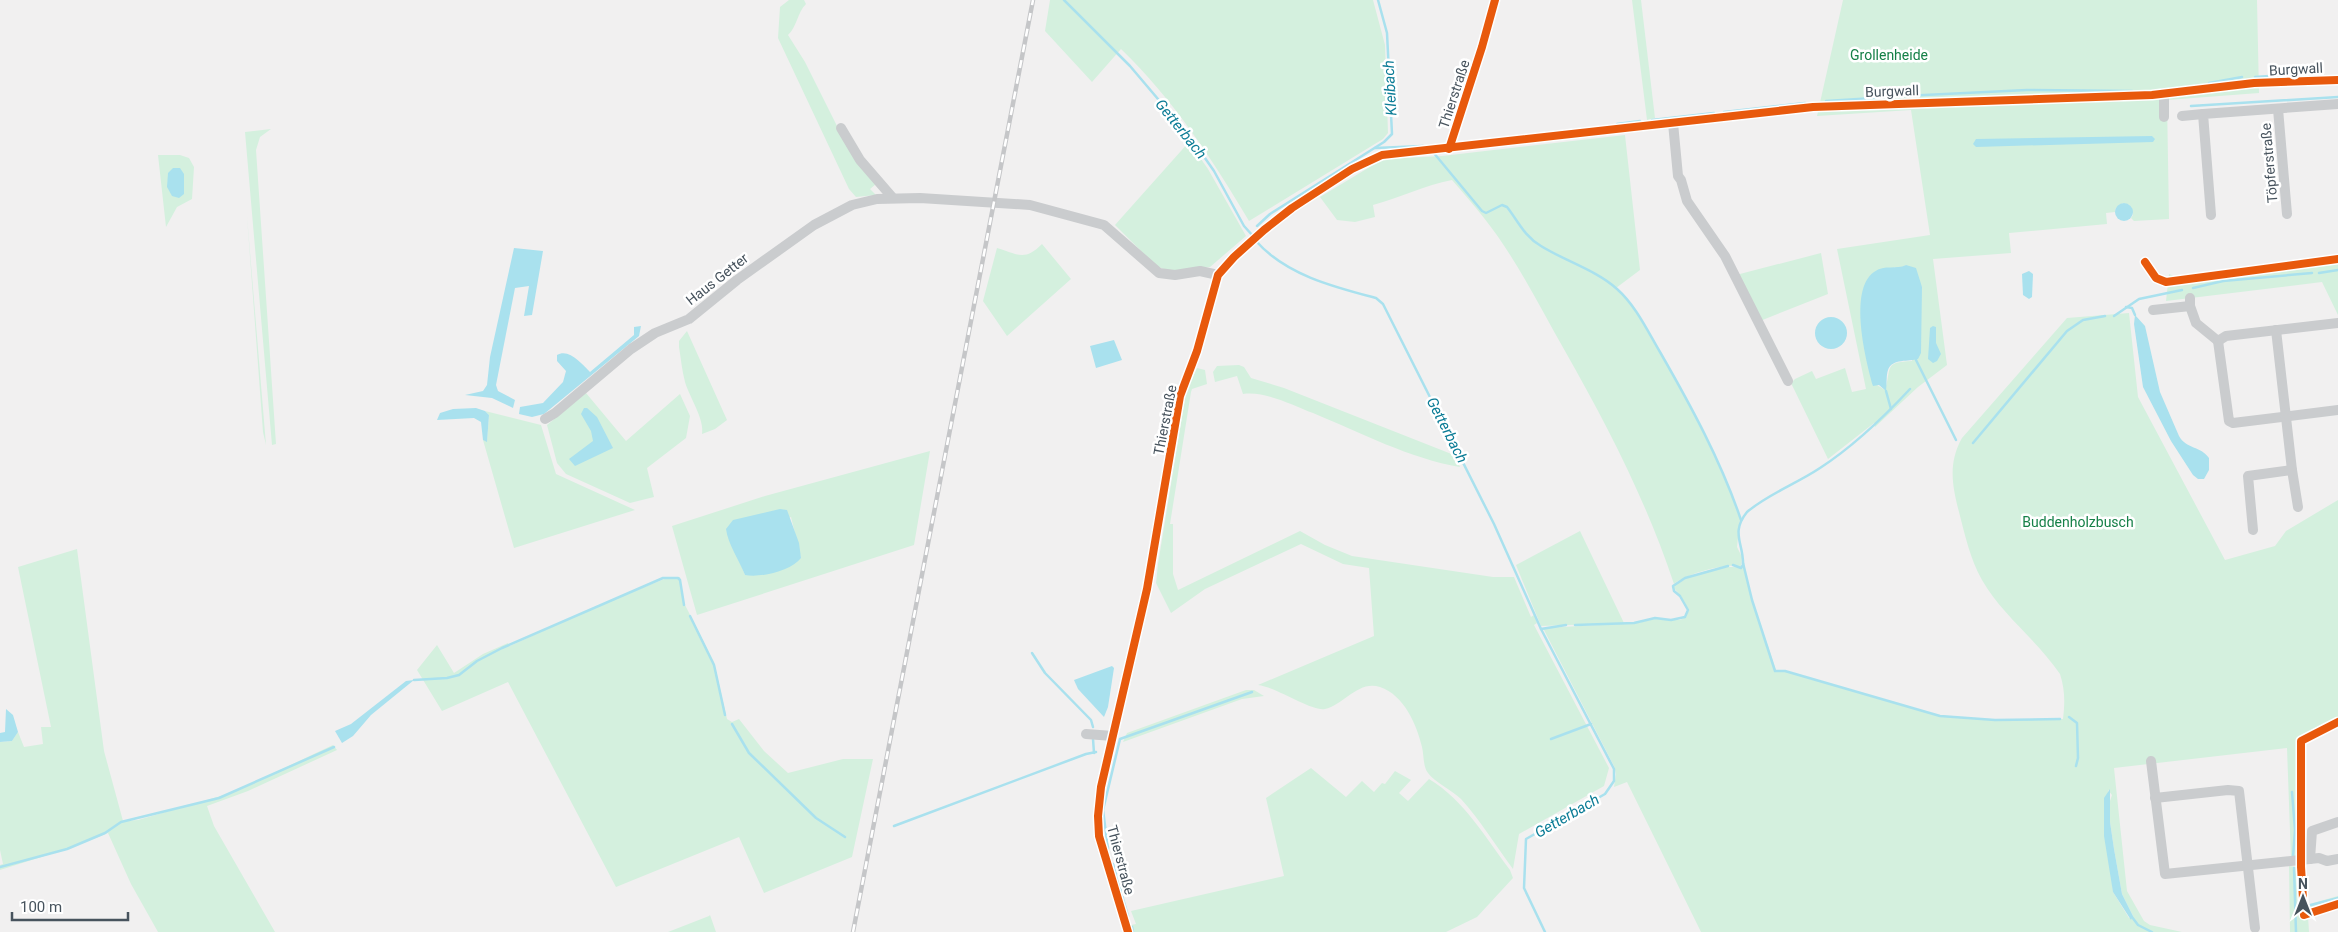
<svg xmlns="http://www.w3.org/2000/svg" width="2338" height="932" font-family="Roboto,sans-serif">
<rect width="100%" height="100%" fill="#f1f0f0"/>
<!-- green -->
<g fill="#d4f0de" fill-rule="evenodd">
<path d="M 789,0 L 804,0 L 806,4 C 797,13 797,27 788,35 L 805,62 L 838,128 L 876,184 L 870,189 L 876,195 L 856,197 L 849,189 L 778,38 L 780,7 Z"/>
<path d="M 1050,0 L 1373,0 L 1385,45 L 1388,133 L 1383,139 L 1249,221 C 1213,160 1173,99 1121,49 L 1092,82 L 1045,31 Z"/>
<polygon points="1632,0 1641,0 1655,118 1647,120"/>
<path d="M 1843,0 L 2257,0 L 2259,93 L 2167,100 L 2169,219 L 2134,221 L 2131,218 L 2133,215 L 2130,205 L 2123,203 L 2115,209 L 2115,212 L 2106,213 L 2107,224 L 2009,233 L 2011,253 L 1933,259 L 1947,365 L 1918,387 L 1875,427 L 1874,423 L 1828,459 L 1791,383 L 1795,379 L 1812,371 L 1816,379 L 1845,368 L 1852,392 L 1866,389 L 1837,249 L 1930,235 L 1911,110 L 1817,116 ZM 1906,265 L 1922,287 L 1912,361 C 1883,362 1892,368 1885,390 L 1877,385 L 1894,267 L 1899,269 Z"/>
<polygon points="271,129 260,137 256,150 276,444 272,445 245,132"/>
<path d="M 1625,135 L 1640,270 L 1616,288 L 1633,306 L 1645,326 L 1686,397 L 1724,475 L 1740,519 L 1737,547 L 1742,557 L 1741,567 C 1728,562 1686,574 1674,584 C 1646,500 1608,427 1565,351 C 1539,306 1516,258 1484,218 C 1474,205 1463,193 1452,180 C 1425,185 1400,198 1373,205 L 1375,217 L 1355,222 L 1337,220 L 1320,197 L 1383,159 L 1442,156 Z"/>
<polygon points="1189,142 1208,169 1246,236 1210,267 1169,271 1156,266 1115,225"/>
<polygon points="158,155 180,155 189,158 194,167 192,199 177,207 166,227"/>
<polygon points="247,216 266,445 263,432"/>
<path d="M 1042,244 L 1071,279 L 1007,336 L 983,301 L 997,248 C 1019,255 1025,261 1042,244 Z"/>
<polygon points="1821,253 1828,294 1760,321 1736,275"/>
<polygon points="2338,261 2338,315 2322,282 2166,301 2169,274 2189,282"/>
<path d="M 2129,313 L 2138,397 L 2225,560 L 2275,546 L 2286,531 L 2338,500 L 2338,723 L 2326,728 L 2303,742 L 2304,855 L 2291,859 L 2287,748 L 2114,768 L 2127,891 L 2144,921 L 2150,925 L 2182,932 L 1701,932 L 1627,782 L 1614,787 L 1616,774 L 1614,766 L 1543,628 L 1637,623 L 1655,619 L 1680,620 L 1686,617 L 1689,610 L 1681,596 L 1673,587 C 1689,574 1722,564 1742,568 L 1744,565 L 1752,599 L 1776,670 L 1785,671 L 1940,716 L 1995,720 L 2063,719 C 2065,702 2065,690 2060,674 C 2037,640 2002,615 1982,580 C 1970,559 1965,535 1959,512 C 1952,485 1948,463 1962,438 L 2067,318 ZM 2108,790 L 2112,795 L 2109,804 L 2110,822 L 2114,849 L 2122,894 L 2133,916 L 2129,918 L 2113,892 Z"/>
<path d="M 687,331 L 727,420 L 715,429 L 702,434 C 705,420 689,396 685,382 C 682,371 681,359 679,347 L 679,341 Z"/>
<path d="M 1239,365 L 1244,367 L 1251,378 L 1284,388 L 1454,455 L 1460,467 C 1411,459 1359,432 1313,413 C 1292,405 1266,391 1243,394 L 1237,376 L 1215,382 L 1213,372 L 1217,366 Z"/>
<path d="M 1197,368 L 1205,370 L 1207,384 L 1192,389 L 1191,392 L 1170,524 L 1173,524 L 1173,574 L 1178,590 L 1300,531 L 1325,545 L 1352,556 L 1493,577 L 1514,577 L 1531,617 L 1534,615 L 1537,623 L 1534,625 L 1609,768 L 1604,786 L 1519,834 L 1513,869 C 1496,846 1480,820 1461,799 C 1452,790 1434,782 1428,773 C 1423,767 1424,755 1422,747 C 1417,725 1404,695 1380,687 C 1358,680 1344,705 1325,709 C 1312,712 1276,687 1258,685 L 1374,636 L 1369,568 L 1343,564 L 1301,544 L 1205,589 L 1171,613 L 1156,583 L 1158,564 L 1186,392 Z"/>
<polygon points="586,393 626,441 680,394 690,416 686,438 647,468 654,497 630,503 566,474 557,463 547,425"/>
<polygon points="485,411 541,425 556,474 635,510 514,548 483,440 487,441 489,415"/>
<path d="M 930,451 L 914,545 L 697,615 L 672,526 L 765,496 ZM 791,517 L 801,558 L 745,575 L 733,544 Z"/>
<polygon points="1580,531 1624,623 1541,626 1516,565"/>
<polygon points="77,549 104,751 123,821 138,820 231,793 333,745 337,750 248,791 207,806 214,826 275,932 158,932 131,884 108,833 73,847 0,870 0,865 3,864 0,850 0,742 12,741 18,732 24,747 43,744 41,727 51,727 18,567"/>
<polygon points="680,577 684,603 714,662 727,719 732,722 739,719 764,751 788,773 843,759 873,759 852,857 764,893 739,837 616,887 508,682 442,711 417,670 437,645 454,673 483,654 508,643 510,646 600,605 667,578"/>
<polygon points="1246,690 1254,690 1264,696 1242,699 1123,742 1127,733"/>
<path d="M 1311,768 L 1346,797 L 1362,781 L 1374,792 L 1382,783 L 1385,784 L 1395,771 L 1411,780 L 1399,793 L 1408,801 L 1429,779 C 1465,801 1485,837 1510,870 L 1513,878 L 1477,917 L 1446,932 L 1132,932 L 1131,925 L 1136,924 L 1131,911 L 1284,876 L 1266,798 Z"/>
<polygon points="2289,866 2305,868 2306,905 2338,896 2338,907 2308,916 2309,932 2290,932"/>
<polygon points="710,915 716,932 668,932 709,916"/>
</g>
<!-- water -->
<g fill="#a9e1ee">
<polygon points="2152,136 2155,139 2153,142 1976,147 1973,144 1976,139"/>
<polygon points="173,168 180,168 184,174 184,194 179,198 172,196 167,187 168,173"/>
<circle cx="2124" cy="212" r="9"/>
<polygon points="514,248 543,251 532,315 524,316 529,286 515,288 496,385 498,391 515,400 513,408 492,398 465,395 483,391 487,385 490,357"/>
<path d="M 1906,265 L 1916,268 L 1922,287 L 1921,353 L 1918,359 C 1909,362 1892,358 1888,370 C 1886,376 1887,384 1886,391 L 1879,385 L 1873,386 C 1866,361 1848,290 1874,272 C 1885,264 1896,270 1906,265 Z"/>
<polygon points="2029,271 2033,274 2032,297 2029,299 2023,295 2022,274"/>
<path d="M 2135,315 L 2145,326 L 2160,392 L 2179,436 C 2186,449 2201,446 2209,458 L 2209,470 L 2204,479 L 2198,479 L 2193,475 L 2171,441 L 2143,387 L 2134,324 Z"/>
<circle cx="1831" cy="333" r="16"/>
<path d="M 641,326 L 639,336 L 544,414 L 532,417 L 519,414 L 520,407 L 543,403 L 563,382 L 566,371 L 557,361 L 557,355 C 569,348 582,364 590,372 L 634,335 L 634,327 Z"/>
<polygon points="1933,326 1936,327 1936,343 1941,354 1937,361 1933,363 1928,359 1930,328"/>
<polygon points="1114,340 1122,360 1096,368 1090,346"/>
<polygon points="476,408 485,411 489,415 487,442 483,440 481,422 474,418 437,420 440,413 453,409"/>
<polygon points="584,408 587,408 597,417 613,448 575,466 569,459 593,441 591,431 581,414"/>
<path d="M 780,509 L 787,510 L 799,543 L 801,558 C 791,571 761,578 745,575 C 739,560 728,544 726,529 L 733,520 Z"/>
<polygon points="1112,666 1114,668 1108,707 1104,717 1078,689 1074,680"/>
<polygon points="414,680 371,715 353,736 342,743 335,731 351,724 406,681"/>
<polygon points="6,709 13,715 18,732 12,741 0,742 0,733 5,732"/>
<polygon points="2110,789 2110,822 2114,849 2122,894 2133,916 2131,920 2113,892 2104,836 2104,798"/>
</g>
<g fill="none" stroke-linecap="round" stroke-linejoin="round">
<!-- stream -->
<g stroke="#a9e1ee" stroke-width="2.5">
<polyline points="1064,0 1130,66 1191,138 1214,171 1244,226 1253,236"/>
<polyline points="2255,77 2283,75"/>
<polyline points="2209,83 2242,77"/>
<polyline points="1883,97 2027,90 2132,91"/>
<polyline points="1826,101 1874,98"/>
<polyline points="2191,106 2338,97"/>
<polyline points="1724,112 1805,103"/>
<polyline points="1652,120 1714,113"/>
<polyline points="1617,124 1640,121"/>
<polyline points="1375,148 1423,146"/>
<path d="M 1433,152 L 1482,211 L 1486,213 L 1502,205 L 1507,207 C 1518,221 1524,236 1541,246 C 1565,261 1596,270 1617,289 C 1636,306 1647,330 1660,352 C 1691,406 1721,461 1741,520"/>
<polyline points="1257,226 1270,214 1384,142 1392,134 1387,33 1378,0"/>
<path d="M 1256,241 C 1286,275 1334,287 1376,298 L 1383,304 L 1494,524 L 1541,629 L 1614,769 L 1614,781 L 1605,794 L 1526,839 L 1524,888 L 1545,932"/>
<polyline points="2319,273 2338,270"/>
<polyline points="2193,288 2223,281 2312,273"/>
<polyline points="2126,307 2132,308 2135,315"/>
<polyline points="2114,316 2139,299 2182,290"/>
<polyline points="1916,360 1956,440"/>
<polyline points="1886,391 1891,409"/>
<polyline points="1973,443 2067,331 2083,320 2105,316"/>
<polyline points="1743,563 1752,600 1775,671 1785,671 1940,716 1995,720 2060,719"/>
<path d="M 1733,565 L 1741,568 L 1743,565 C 1744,544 1730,533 1747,512 C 1768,494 1796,484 1820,468 C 1854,446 1882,419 1910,389"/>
<polyline points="690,616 714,665 725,715"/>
<polyline points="1575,625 1634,623 1655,618 1671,620 1685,617 1688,610 1680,596 1674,591 1673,586 1685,578 1728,566"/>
<polyline points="1541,629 1566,625"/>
<polyline points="1032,653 1045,673 1091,720 1093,727"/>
<polyline points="414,680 447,678 459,675 477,661 502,648 663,578 678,578 680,580 684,605"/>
<polyline points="2069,717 2077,723 2078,758 2076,766"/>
<polyline points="732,724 749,753 816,818 845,837"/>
<polyline points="1093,739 1094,753"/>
<polyline points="1551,739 1591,724"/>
<polyline points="2292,792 2295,830 2293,857"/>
<polyline points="894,826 1086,754 1096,752"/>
<polyline points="1108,849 1103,810 1120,739 1252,692"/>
<polyline points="1113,864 1128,916"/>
<polyline points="0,867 67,849 105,833 121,822 219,798 334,747"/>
<polyline points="2294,868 2296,932"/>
<polyline points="2307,906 2338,898"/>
<polyline points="2132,917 2138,925 2152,932"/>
<polyline points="1132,927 1133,932"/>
</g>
<!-- minor -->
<g stroke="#caccce" stroke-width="10">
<polyline points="2164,94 2164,117"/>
<polyline points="2278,109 2287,214"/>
<polyline points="2182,116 2203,114"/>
<polyline points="1673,123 1678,176 1681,180 1687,201 1725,256 1788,381"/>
<polyline points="841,128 860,160 892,197"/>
<polyline points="1449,149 1482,47 1495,0"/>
<polyline points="2211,215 2203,114 2338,104"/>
<polyline points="2190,298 2190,306 2196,323 2218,341 2226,336 2338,323"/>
<polyline points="2153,310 2190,306"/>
<polyline points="2218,341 2229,421 2233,423 2338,410"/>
<polyline points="545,419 555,413 631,349 655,333 689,319 737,280 814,225 852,205 877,199 920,198 1030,205 1104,225 1159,273 1175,275 1200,271 1218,275"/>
<polyline points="2292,470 2298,507"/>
<polyline points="2253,530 2248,476 2292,470 2276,330"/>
<polyline points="1086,734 1113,736"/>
<polyline points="2151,761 2165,874 2319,858 2327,861 2338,859"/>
<polyline points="2155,798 2228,790 2239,791 2255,928"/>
<polyline points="2310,859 2312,831 2338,822"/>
<polyline points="1128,932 1099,836 1098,816 1101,787 1147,589 1180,396 1197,351 1218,275 1234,257 1264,230 1292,208 1352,169 1382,155 1813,107 2152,95 2254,83 2338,80"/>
</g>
<defs>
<polyline id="rail" points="853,932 1033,0"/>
</defs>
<!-- rail casing -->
<use href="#rail" stroke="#c5c6c8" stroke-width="4.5"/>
<!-- rail -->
<use href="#rail" stroke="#fff" stroke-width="2.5" stroke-dasharray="8" stroke-linecap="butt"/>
<defs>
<g id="cycleway">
<polyline points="1449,149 1482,47 1495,0"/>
<polyline points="2145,262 2156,278 2166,282 2338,259"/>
<polyline points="2338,722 2301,741 2301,867 2304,915 2338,904"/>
<polyline points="1128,932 1099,836 1098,816 1101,787 1147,589 1180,396 1197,351 1218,275 1234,257 1264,230 1292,208 1352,169 1382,155 1813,107 2152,95 2254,83 2338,80"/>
</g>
</defs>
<!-- cycleway casing -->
<use href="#cycleway" stroke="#fff" stroke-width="11"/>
<!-- cycleway -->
<use href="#cycleway" stroke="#e8590c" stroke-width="8"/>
</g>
<g text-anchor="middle" stroke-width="5" stroke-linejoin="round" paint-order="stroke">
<!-- park labels -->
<g font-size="14" fill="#168048" stroke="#fff">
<text x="1889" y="60">Grollenheide</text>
<text x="2078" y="527">Buddenholzbusch</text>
</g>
<!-- street labels -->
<g font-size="14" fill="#47535d" stroke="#fff">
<text transform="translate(2296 69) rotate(-3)" y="5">Burgwall</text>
<text transform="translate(1892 91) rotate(-2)" y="5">Burgwall</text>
<text transform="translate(1454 94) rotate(-72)" y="5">Thierstraße</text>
<text transform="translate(2269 163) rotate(-95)" y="5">Töpferstraße</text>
<text transform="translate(717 279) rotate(-38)" y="5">Haus Getter</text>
<text transform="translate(1165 420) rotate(-79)" y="5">Thierstraße</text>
<text transform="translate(1121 860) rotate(75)" y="5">Thierstraße</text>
</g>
<!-- water labels -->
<g font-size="15" font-style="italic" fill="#0b7c96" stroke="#fff">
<text transform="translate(1390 88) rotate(-93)" y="5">Kleibach</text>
<text transform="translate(1181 129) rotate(51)" y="5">Getterbach</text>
<text transform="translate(1447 430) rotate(63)" y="5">Getterbach</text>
<text transform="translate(1567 816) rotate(-30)" y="5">Getterbach</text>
</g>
</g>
<!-- north arrow -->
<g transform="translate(2303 897)" stroke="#ffffff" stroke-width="4" paint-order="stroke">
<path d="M0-4L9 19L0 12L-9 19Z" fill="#47535d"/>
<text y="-8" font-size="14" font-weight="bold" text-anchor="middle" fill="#47535d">N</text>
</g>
<!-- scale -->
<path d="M12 912v8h116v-8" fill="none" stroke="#47535d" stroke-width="2.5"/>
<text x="20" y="912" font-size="15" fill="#47535d" stroke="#ffffff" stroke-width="4" paint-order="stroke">100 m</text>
</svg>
